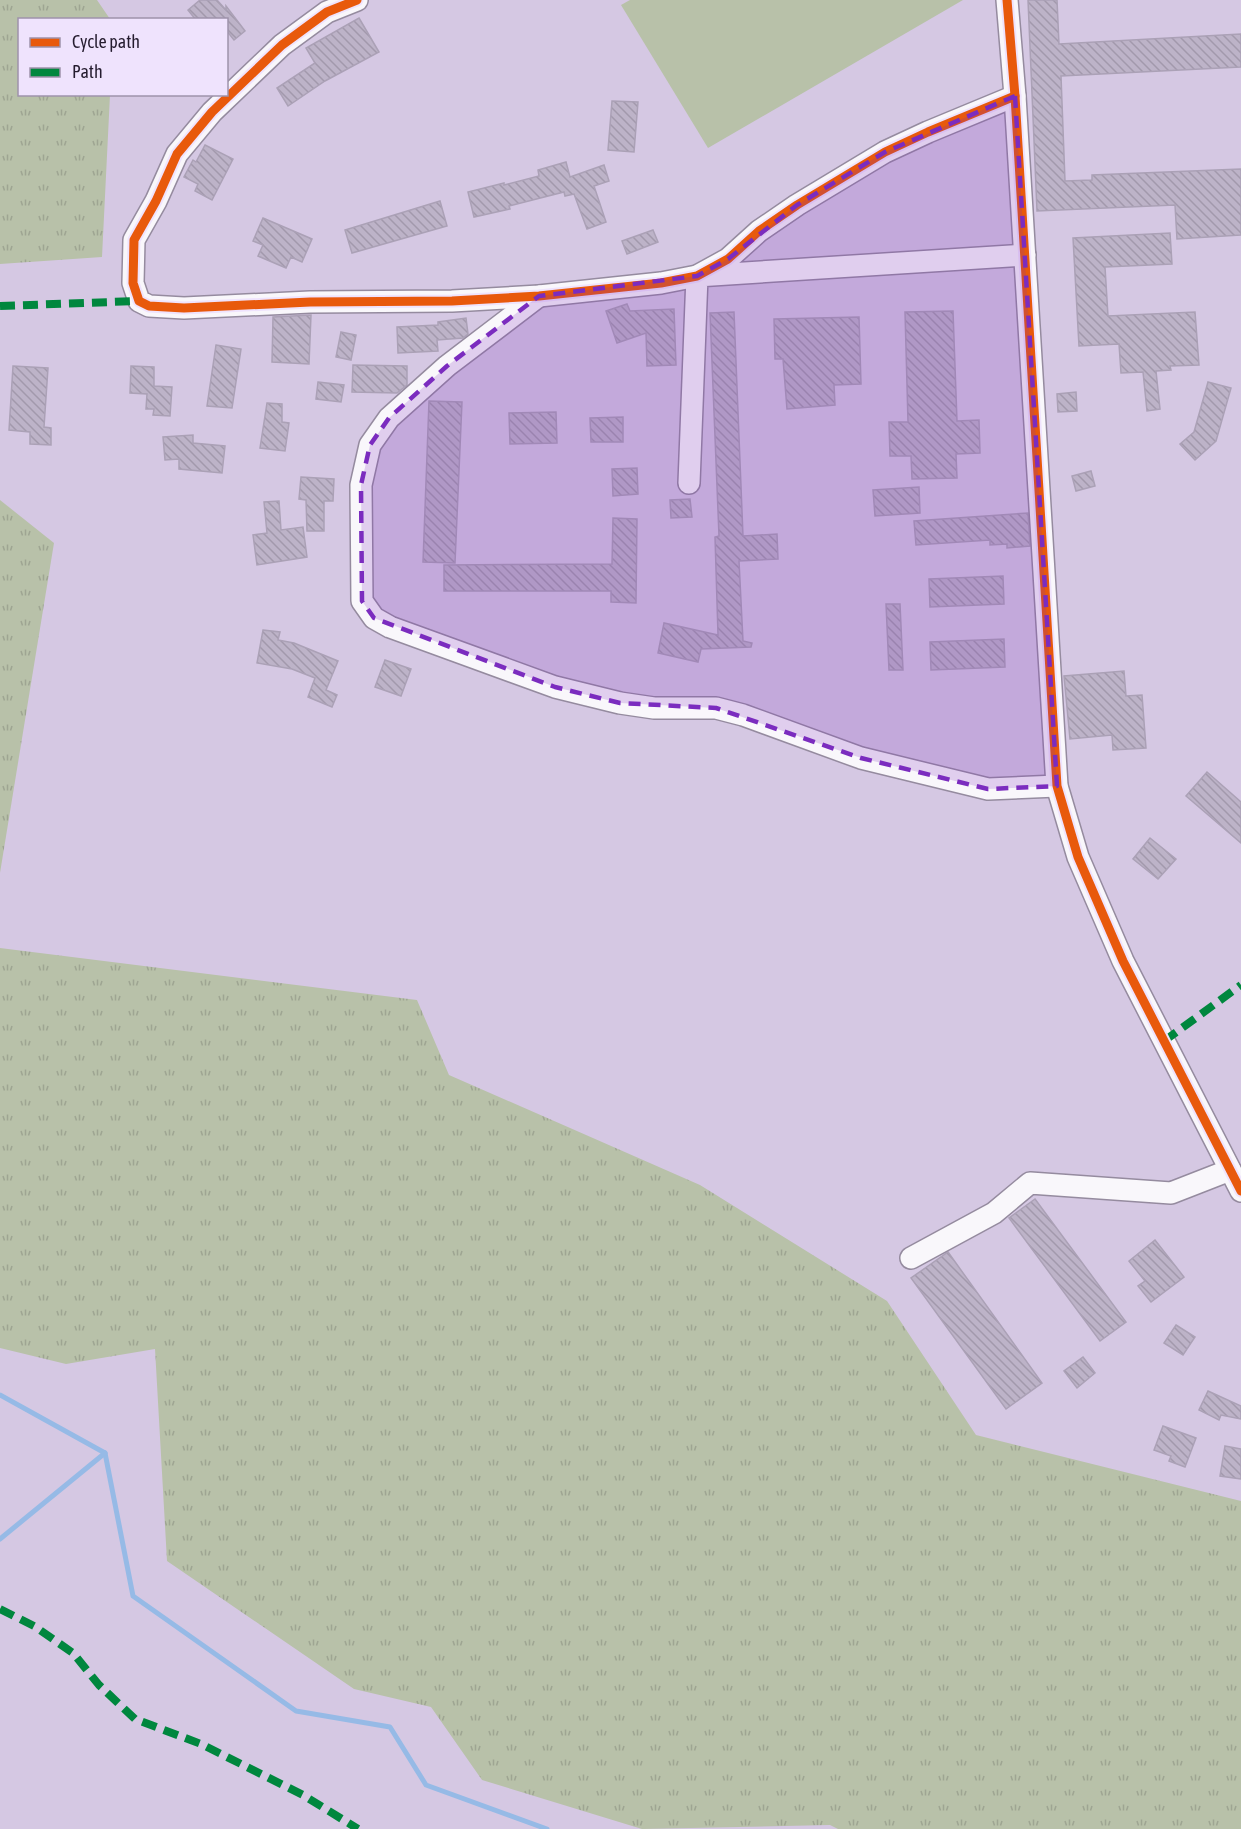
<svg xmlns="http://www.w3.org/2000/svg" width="1241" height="1829" font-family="'Asap Condensed',sans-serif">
<defs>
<pattern id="grass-tufts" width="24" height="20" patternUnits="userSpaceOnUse" patternTransform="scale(1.5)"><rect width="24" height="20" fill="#b8c1a9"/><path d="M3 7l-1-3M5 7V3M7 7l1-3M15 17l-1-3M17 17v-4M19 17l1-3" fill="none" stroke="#9ea592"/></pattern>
<pattern id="building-back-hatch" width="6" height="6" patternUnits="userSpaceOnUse" patternTransform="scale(1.5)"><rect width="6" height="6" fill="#bdb3c8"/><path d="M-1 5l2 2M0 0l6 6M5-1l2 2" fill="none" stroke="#a299ac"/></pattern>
</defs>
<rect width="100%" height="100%" fill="#d5c8e3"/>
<!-- grass -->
<g fill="url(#grass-tufts)">
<polygon points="0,0 97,0 110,19 20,20 20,94 110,95 102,257 0,264"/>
<polygon points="0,500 54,543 0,873"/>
<polygon points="0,948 417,1000 449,1075 700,1185 887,1301 976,1435 1241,1501 1241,1829 838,1829 830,1825 642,1829 482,1780 431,1707 354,1689 167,1561 155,1349 66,1364 0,1348"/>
</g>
<!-- green -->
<polygon fill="#b8c1a9" points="630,0 963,0 708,148 621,5"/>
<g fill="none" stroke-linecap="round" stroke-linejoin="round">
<!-- stream -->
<g stroke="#96bae6" stroke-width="5">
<polyline points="0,1395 105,1453 133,1596 296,1711 390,1727 426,1785 547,1829"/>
<polyline points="0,1539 105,1453"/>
</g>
</g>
<!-- building -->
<g fill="url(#building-back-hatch)" stroke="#aba1b6" stroke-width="1.5">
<polygon points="200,0 217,0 226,10 226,6 245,31 234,40 226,30 226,20 196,20 188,10"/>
<polygon points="1028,0 1057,0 1059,44 1241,34 1241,67 1061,76 1065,181 1092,180 1092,175 1241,169 1241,235 1177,239 1175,205 1037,211"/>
<polygon points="359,18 379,52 325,81 288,106 277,88 315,63 306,48"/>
<polygon points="612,101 638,102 634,152 608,150"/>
<polygon points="205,145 233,159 212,200 195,191 198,184 184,177 193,160 196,162"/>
<polygon points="566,162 570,177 604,165 609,181 594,186 606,222 587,229 574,194 565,196 564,192 509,206 510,209 474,217 468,192 504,183 504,185 539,176 538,170"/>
<polygon points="440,201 447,226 352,253 345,230"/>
<polygon points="263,218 312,239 302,262 291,257 286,268 258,256 263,245 253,241"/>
<polygon points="653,230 658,242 627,254 622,241"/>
<polygon points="1170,233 1172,264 1105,267 1108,316 1195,312 1199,365 1170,366 1171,370 1156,371 1160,409 1147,411 1143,372 1121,373 1119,344 1079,346 1073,238"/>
<polygon points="627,304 630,311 674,309 676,365 647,366 646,333 617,343 606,311"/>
<polygon points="953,311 957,421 979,420 980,453 956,454 957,478 912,479 911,456 890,456 889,422 908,422 905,312"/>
<polygon points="734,312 743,536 777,534 778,559 739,561 743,641 752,643 751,647 701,649 698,662 658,653 664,623 718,635 715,537 719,536 710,313"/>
<polygon points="311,315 309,364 272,362 273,317"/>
<polygon points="859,317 861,384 834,385 835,405 787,409 783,359 775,359 774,319"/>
<polygon points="466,318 468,334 463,338 437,340 438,351 398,353 397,327 438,325 438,322"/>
<polygon points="341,332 356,335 351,360 336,357"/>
<polygon points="216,345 241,349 232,408 207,406"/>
<polygon points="353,365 407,366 407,385 397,393 352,392"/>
<polygon points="13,366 48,368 44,427 51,428 51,445 30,444 30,432 9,430"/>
<polygon points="131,366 154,367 154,386 172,387 170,416 153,415 154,409 146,409 147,394 130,393"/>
<polygon points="318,382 344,385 341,402 316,399"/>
<polygon points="1208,382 1231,388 1216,441 1195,460 1180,444 1194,432"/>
<polygon points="1076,392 1077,411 1058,412 1057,394"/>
<polygon points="429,401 462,402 455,563 423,562"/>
<polygon points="267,403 282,404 282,422 289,423 285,451 260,448"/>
<polygon points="556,412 557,443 510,444 509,413"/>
<polygon points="623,417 623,442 591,442 590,418"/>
<polygon points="193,435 193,443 225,446 222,473 179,469 179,459 165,460 163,437"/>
<polygon points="637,468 638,494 613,496 612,469"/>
<polygon points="1091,471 1095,486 1076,491 1072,476"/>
<polygon points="301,477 334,479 333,501 324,501 324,531 307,531 306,500 299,499"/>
<polygon points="919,487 920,513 875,516 873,490"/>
<polygon points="690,499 692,517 671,518 670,500"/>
<polygon points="279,501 281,530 303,527 307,557 257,565 253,535 267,533 264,502"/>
<polygon points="1028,513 1030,546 1007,548 1007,544 990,545 990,540 916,545 914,521"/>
<polygon points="613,518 637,519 636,603 611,602 611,591 444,591 444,565 612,564"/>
<polygon points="1003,576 1004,604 930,607 929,579"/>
<polygon points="886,604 900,604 903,670 889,670"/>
<polygon points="263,630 280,632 278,640 294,643 338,661 326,690 337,695 332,707 308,697 315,678 292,669 257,663"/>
<polygon points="1004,639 1005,667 931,670 930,642"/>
<polygon points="385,660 411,669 401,696 375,687"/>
<polygon points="1124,671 1126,696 1142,695 1146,748 1113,750 1112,735 1070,739 1064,676"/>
<polygon points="1207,772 1241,802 1241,843 1186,796"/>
<polygon points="1150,838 1176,859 1158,879 1133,859"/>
<polygon points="1035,1199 1126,1322 1100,1341 1009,1218"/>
<polygon points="1155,1240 1184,1277 1151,1302 1138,1286 1145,1281 1129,1261"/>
<polygon points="948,1252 1042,1383 1006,1409 911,1278"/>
<polygon points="1176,1325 1195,1337 1183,1355 1164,1343"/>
<polygon points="1083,1357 1095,1373 1077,1388 1064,1371"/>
<polygon points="1208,1391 1241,1406 1241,1419 1221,1415 1219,1420 1199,1410"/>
<polygon points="1163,1426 1196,1438 1185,1467 1169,1461 1171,1456 1154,1450"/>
<polygon points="1225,1446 1241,1449 1241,1479 1220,1476"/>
</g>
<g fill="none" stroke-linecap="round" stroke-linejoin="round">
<defs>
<g id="minor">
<polyline points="357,0 327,12 282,45 212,112 177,154 156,201 134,240 133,283 139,301 149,306 184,308 310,302 452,301 539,296 661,283 697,276 728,259 759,231 797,205 885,152 928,132 1015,96"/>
<polyline points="1007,0 1015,96 1057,786 1078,857 1123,961 1241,1191"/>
<polyline points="539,296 447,366 389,418 370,445 361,485 362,601 374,618 390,627 555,687 620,703 654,708 716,708 743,715 861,758 988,789 1057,786"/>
<polyline points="689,483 697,276 1025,255"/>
<polyline points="911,1258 994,1213 1030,1183 1171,1193 1230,1170"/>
</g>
</defs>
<!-- minor casing -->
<use href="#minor" stroke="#958b9f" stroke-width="24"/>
<!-- minor -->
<use href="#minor" stroke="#f9f7fb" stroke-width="21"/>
<!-- quiet -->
<g stroke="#00873e" stroke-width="8" stroke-dasharray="15 8" stroke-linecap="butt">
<polyline points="0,306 139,301"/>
<polyline points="1164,1041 1241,985"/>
<polyline points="0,1609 34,1626 73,1653 99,1685 135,1719 201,1744 303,1795 358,1829"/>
</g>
<defs>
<g id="cycleway">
<polyline points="357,0 327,12 282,45 212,112 177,154 156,201 134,240 133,283 139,301 149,306 184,308 310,302 452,301 539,296 661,283 697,276 728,259 759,231 797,205 885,152 928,132 1015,96"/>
<polyline points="1007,0 1015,96 1057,786 1078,857 1123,961 1241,1191"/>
</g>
</defs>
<!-- cycleway casing -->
<use href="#cycleway" stroke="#efe3fd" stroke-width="13"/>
<!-- cycleway -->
<use href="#cycleway" stroke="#e8590c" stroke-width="9"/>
</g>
<!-- marked area -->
<path fill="#7b2cbf" fill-opacity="0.2" stroke="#7b2cbf" stroke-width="4.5" stroke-dasharray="12 8" stroke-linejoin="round" d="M 1015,96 L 1057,786 L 988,789 L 861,758 L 716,708 L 620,703 L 555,687 L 374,618 L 362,601 L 361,485 L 370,445 L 389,418 L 447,366 L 539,296 L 697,276 L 728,259 L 797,205 L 885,152 Z"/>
<!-- legend -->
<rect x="18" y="18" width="210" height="78" fill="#efe3fd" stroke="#9e93ab" stroke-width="1.5"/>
<rect x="30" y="38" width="30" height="9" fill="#e8590c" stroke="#9e93ab" stroke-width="1.5"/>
<text x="72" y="48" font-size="18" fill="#251c2f">Cycle path</text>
<rect x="30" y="68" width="30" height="9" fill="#00873e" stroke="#9e93ab" stroke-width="1.5"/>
<text x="72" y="78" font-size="18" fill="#251c2f">Path</text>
</svg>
